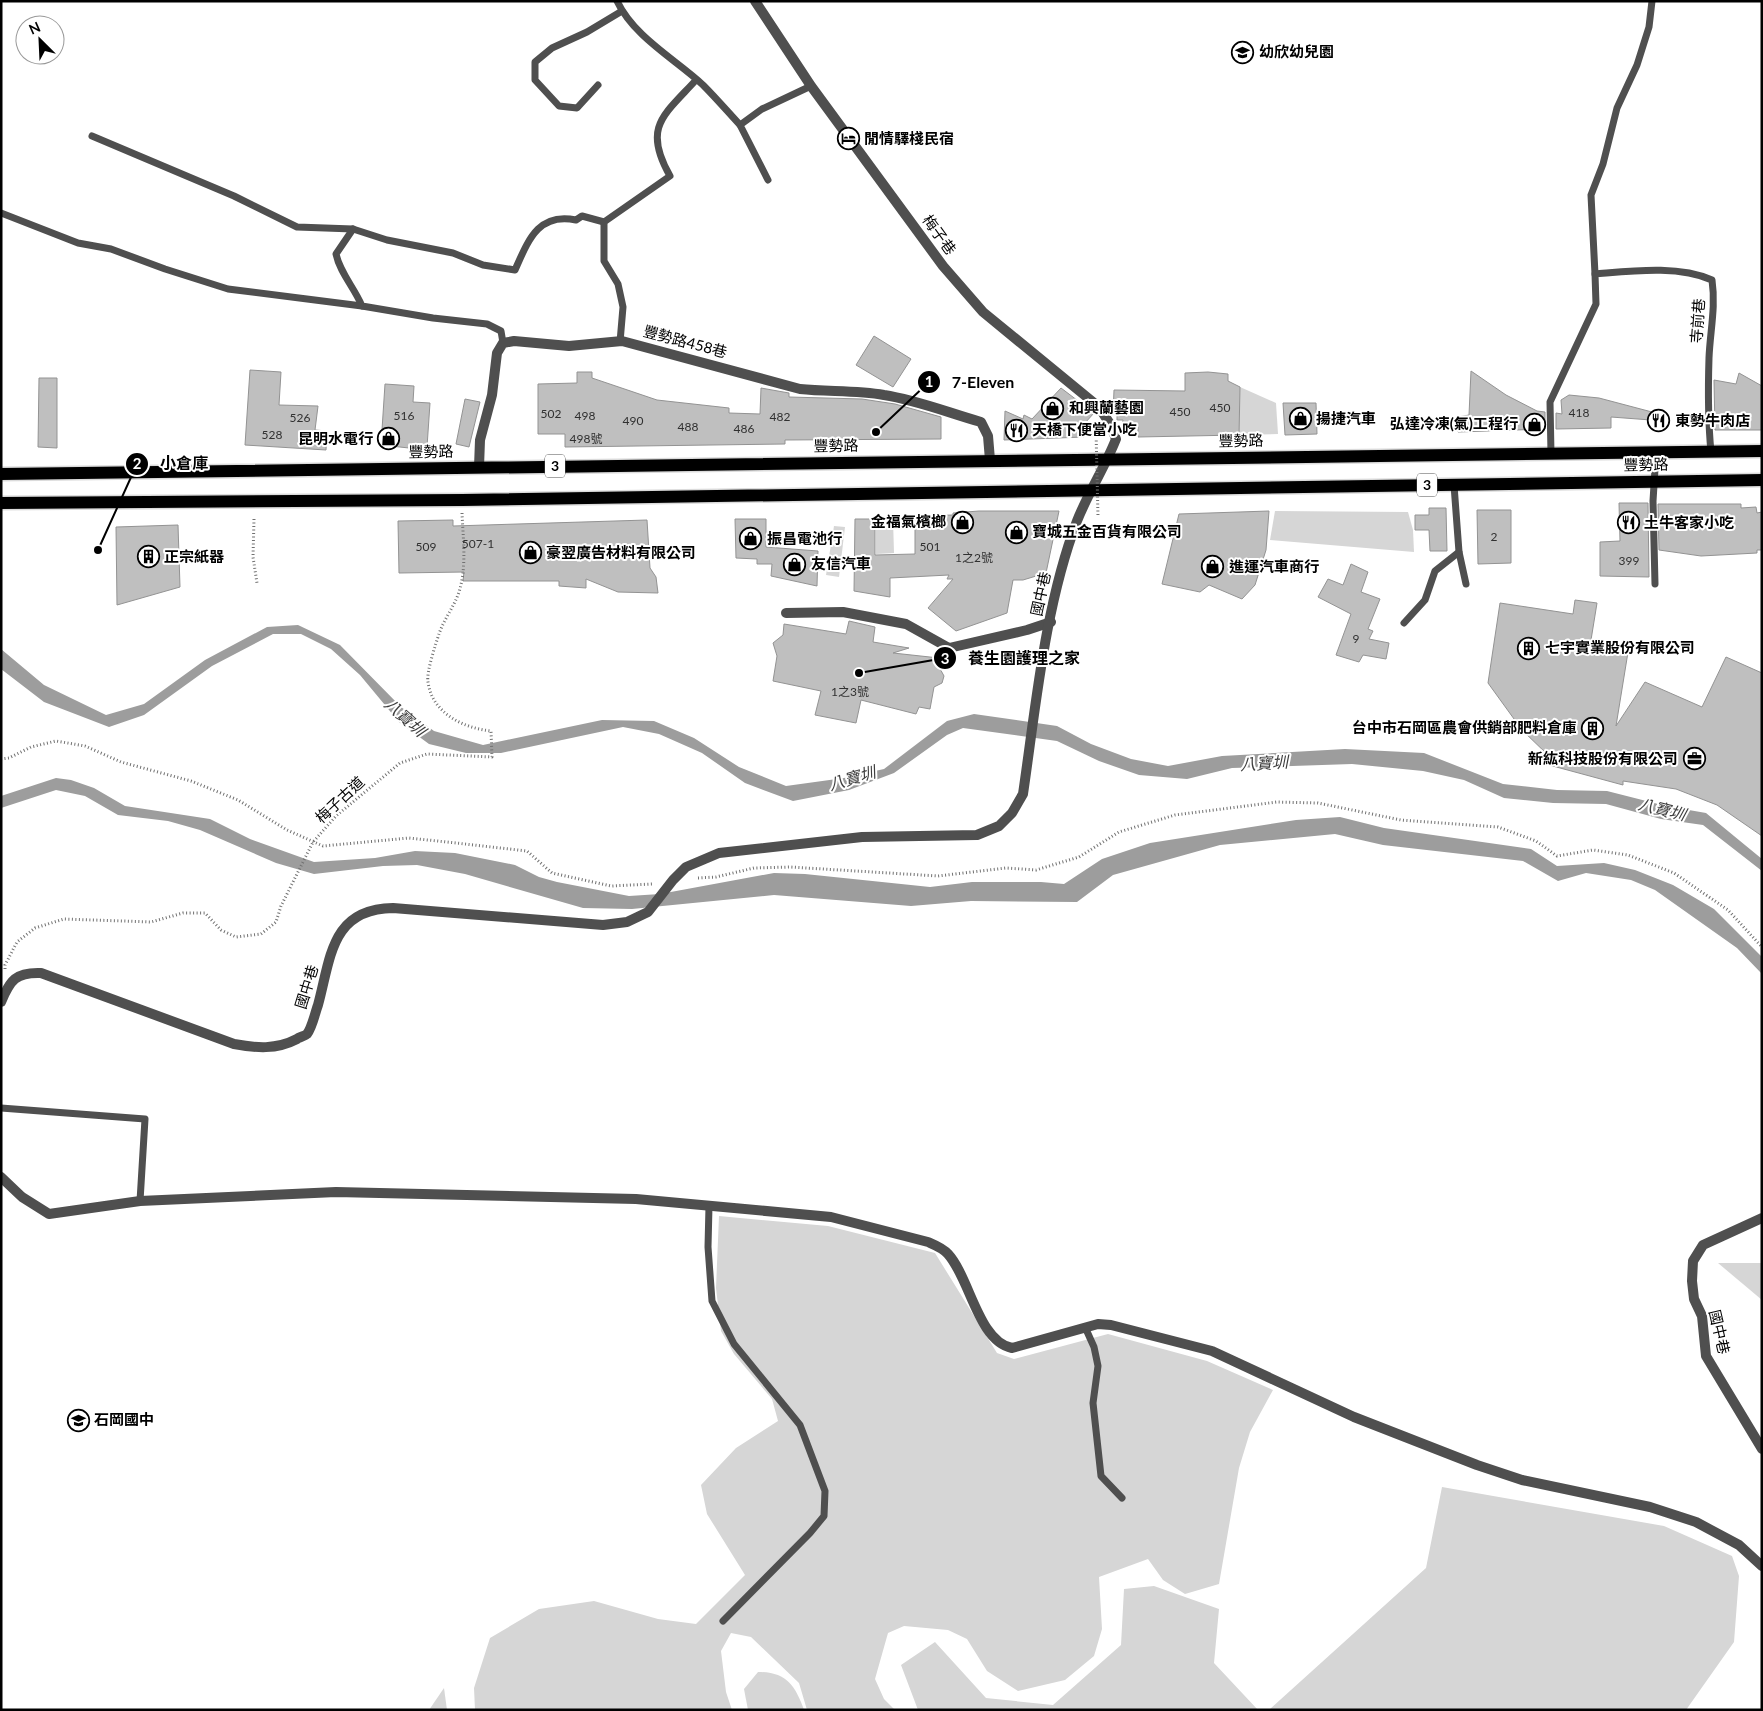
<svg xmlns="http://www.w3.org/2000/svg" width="1763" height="1711" font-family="Lato,'Noto Sans TC',sans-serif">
<rect width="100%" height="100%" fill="#fff"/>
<!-- green -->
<g fill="#d6d6d6">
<polygon points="1240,387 1276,403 1278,434 1239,435"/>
<polygon points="1275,511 1408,512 1413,530 1414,552 1270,540"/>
<polygon points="893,519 894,553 876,554 876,526 879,526 879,520"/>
<polygon points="834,526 845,527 839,577 826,575"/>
<polygon points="719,1216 828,1226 935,1253 997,1353 1014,1359 1108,1334 1207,1361 1273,1390 1250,1432 1239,1468 1219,1584 1185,1594 1163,1580 1148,1559 1099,1577 1102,1629 1094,1656 1065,1680 1018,1691 987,1671 967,1639 948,1630 904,1626 888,1633 875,1679 884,1699 895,1710 807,1710 799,1683 751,1637 731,1633 721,1651 726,1692 732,1710 475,1710 474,1688 490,1638 539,1609 594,1601 658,1619 696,1624 745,1575 707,1514 701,1485 736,1448 778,1421 772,1399 734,1354 721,1331 716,1288"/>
<polygon points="1718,1263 1762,1263 1762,1300"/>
<polygon points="1442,1487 1664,1526 1732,1556 1739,1576 1734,1642 1686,1710 1269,1710 1426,1568"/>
<polygon points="1154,1586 1219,1609 1214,1663 1258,1710 918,1710 901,1665 935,1642 986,1698 1053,1705 1121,1645 1124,1589"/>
<path d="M 758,1672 C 786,1672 795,1685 804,1710 L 748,1710 L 744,1689 Z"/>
<polygon points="444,1688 447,1710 429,1710"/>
</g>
<!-- water -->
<g fill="#9d9d9d">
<polygon points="298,625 340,645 401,707 434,731 483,745 602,720 654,721 694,738 739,767 786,786 844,778 884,769 947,721 974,714 1057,726 1091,744 1131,759 1168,766 1222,756 1345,749 1424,753 1503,784 1557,790 1607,791 1666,806 1706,813 1762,859 1762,871 1703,825 1661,819 1606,804 1553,803 1504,798 1464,780 1423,771 1352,764 1232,768 1187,779 1139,775 1099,761 1057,741 963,728 947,735 894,773 849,790 793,801 745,783 702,753 659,734 623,727 501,753 466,753 429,744 399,722 360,675 331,649 301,634 273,634 212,666 144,715 109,727 44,702 1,669 1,649 44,685 106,715 144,704 205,660 267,627"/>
<polygon points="56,778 71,780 94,788 125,806 210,819 250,839 314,862 375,858 415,851 455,853 515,865 539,877 557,882 629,896 660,894 774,873 805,874 930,887 972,882 1041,882 1064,884 1102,859 1150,843 1296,820 1340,817 1384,828 1531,849 1557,866 1604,863 1635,870 1673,885 1714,909 1762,957 1762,974 1737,948 1655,890 1631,880 1586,873 1558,881 1523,861 1383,845 1335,834 1220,845 1113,875 1077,902 971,901 911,906 774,895 632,909 583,908 465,874 417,865 383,866 314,874 276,863 200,830 168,821 118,815 85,796 56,790 1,808 1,796"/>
</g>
<!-- building -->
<g fill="#bfbfbf" stroke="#939393">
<polygon points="874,336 911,359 893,387 856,365"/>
<polygon points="250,370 281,372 279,405 318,406 315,430 327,431 326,450 245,445"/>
<polygon points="1471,371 1506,395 1537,411 1545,412 1545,429 1458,432 1458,417 1469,415"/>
<polygon points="577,372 592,372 592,378 657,400 729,408 729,413 760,414 761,388 789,393 789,397 862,399 895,404 941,417 941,439 785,440 785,444 565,447 565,434 538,434 538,384 577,383"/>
<polygon points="1208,372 1228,374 1228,381 1240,387 1239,435 1138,437 1138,427 1122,427 1123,420 1117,420 1117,414 1113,414 1114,390 1185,391 1185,373"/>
<polygon points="1739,373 1762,386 1762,430 1715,430 1714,380 1736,384"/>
<polygon points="39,378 57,378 57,448 38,447"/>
<polygon points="385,384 414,386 413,402 430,403 427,447 409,446 409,448 381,445"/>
<polygon points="1061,388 1094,413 1085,423 1084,437 1004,440 1005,411 1023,419 1024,415 1032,419"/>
<polygon points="1569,395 1599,398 1652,412 1651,420 1611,417 1611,428 1556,429 1556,413 1562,414 1561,400"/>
<polygon points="465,399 480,402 469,447 456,444"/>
<polygon points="1283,403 1316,403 1317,434 1285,435"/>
<polygon points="1619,503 1648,503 1649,577 1600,576 1600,542 1620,541"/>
<polygon points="1658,504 1741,504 1741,508 1756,507 1757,513 1762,512 1762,550 1757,550 1757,553 1701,556 1659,550"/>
<polygon points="1429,508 1446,508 1447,551 1430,551 1429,530 1415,530 1415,515 1429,515"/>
<polygon points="1477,510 1511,510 1511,563 1478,564"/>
<polygon points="979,511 1059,511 1046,573 1023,580 1013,580 1007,613 956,631 928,608 953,579 947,579 949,575 890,578 890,597 854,591 855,519 875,519 875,555 915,554 915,516 953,515 953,513"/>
<polygon points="1269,511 1266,550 1255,585 1242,599 1209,585 1200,592 1162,584 1179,514"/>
<polygon points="735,519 766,519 766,547 818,551 817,586 771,576 772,564 757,564 757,559 736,558"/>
<polygon points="453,520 453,526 647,520 650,568 656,577 658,593 618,592 586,579 586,588 559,586 559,581 463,581 464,572 399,573 398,521"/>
<polygon points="178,525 180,587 117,605 116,527"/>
<polygon points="1351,564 1368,572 1361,592 1380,599 1368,629 1373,631 1369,639 1389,643 1386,659 1363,655 1359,662 1336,655 1351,614 1318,597 1328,579 1343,585"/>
<polygon points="1575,600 1597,603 1591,640 1629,646 1616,726 1645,682 1702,707 1726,657 1762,673 1762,836 1717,805 1676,789 1623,781 1623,785 1549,765 1550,757 1522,730 1488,683 1500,603 1573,614"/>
<polygon points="849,621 875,627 873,642 909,648 893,653 939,658 938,665 944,676 942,683 934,687 930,709 919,707 916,714 861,700 856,723 815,715 821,691 773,681 777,656 773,643 783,635 784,624 846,634"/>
</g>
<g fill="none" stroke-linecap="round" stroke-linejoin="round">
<defs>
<g id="primary">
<polyline points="1,474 1762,451"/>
<polyline points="1,503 462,500 1762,480"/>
</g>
</defs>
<!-- primary casing -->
<use href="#primary" stroke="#dbdbdb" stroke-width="15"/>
<!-- path -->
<g stroke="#717171" stroke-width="3" stroke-dasharray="1 2.5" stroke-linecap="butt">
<polyline points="254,519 253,557 257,583"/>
<polyline points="1,759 9,758 31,747 56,741 85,746 121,762 191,781 238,800 287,830 323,846 409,838 456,843 527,851 552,873 611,886 652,884"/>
<polyline points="698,878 716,877 754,868 790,867 938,876 1006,868 1036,870 1079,857 1119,832 1175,815 1277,802 1318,803 1401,820 1498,827 1536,841 1557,856 1593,850 1628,855 1674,873 1728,910 1762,947"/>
<path d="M 5,969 L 5,965 L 17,942 L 35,928 L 64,919 L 151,922 L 183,913 L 205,913 L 221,930 L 236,937 L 261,934 L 276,922 L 281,906 L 313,842 L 336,816 L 400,763 L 427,754 L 492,757 L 491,731 C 463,728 432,713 428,682 C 426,673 436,643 439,634 C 444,619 454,607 459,592 C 467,567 463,538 462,513"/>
</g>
<!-- service -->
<g stroke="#4f4f4f" stroke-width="7">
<path d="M 617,1 C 634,37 675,59 703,85 C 716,98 728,112 740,125"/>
<polyline points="598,85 577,108 559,106 535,80 535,62 552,48 587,32 622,11"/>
<path d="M 92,136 L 234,196 L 297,227 L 353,229 L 387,240 L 453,253 L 483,265 L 515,270 C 528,241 538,212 576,220 L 582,216 L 604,222"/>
<polyline points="768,180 740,125 762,109 811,86"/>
<polyline points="1,213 78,243 111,249 165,269 228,289 362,306"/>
<path d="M 353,229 L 336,254 C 340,273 354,287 362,306 L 433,318 L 487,324 L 501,331 L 503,343"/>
<polyline points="1595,274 1591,195 1603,164 1617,108 1637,65 1649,27 1652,1"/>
<path d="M 620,342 L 623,307 L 618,284 L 604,261 L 604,222 L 670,176 C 642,127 664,115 696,80"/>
<path d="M 1551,454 L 1550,402 L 1596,304 L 1595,274 C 1632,271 1678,265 1712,280 C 1716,307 1710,332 1709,358 C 1708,389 1708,421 1711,452"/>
<polyline points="1459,552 1466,584"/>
<polyline points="1655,584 1653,501 1656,453"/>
<polyline points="1404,623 1425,600 1435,571 1459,552 1454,485"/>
<polyline points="1,1108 145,1119 140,1201"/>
<polyline points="709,1206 708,1247 712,1301 734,1344 800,1425 825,1491 824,1516 810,1533 723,1621"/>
<polyline points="1085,1327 1094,1347 1098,1366 1093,1403 1101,1476 1122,1498"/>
</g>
<!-- minor -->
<g stroke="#4f4f4f" stroke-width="10">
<path d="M 479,467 L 480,440 L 492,395 L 497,353 L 503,343 L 514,341 L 569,346 L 622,341 L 800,389 C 828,392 856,390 884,395 C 917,400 949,413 981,422 L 988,436 L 990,460"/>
<polyline points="786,613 843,612 906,624 949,648 1027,630 1051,622"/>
<path d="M 1,1002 C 10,980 16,972 41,973 L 234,1044 C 256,1048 276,1050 297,1039 C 299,1037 305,1036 307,1034 C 312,1028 315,1013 318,1005 C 331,957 331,909 393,908 L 603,925 L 627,922 L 648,912 L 673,880 L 686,867 L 719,853 L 862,837 L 977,835 L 999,826 L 1012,813 L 1023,794 C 1036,705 1045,605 1077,521 C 1088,493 1105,467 1116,439 L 1110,424 L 1099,407 L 983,312 L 943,266 L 811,86 L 755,1"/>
<path d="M 1,1177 L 22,1197 L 49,1214 L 140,1201 L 336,1192 L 636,1199 L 831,1217 L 928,1242 C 935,1245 943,1248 948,1254 C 970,1278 978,1341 1012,1348 L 1098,1324 L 1111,1325 L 1212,1351 L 1354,1417 L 1477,1465 L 1522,1480 L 1650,1507 L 1696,1522 L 1739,1545 L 1762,1566"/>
<polyline points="1762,1218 1703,1245 1693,1261 1692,1281 1694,1299 1702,1316 1706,1356 1762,1449"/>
</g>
<!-- primary -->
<use href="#primary" stroke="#000" stroke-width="12"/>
<!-- path-bridge -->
<polyline stroke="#717171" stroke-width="3" stroke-dasharray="1 2.5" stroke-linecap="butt" points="1096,430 1098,517"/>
</g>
<!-- icons -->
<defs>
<symbol id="school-ring" viewBox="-11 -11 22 22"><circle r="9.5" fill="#fff" stroke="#000" stroke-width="1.5"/><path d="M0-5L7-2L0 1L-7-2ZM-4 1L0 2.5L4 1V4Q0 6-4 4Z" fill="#000"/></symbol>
<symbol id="hotel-ring" viewBox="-11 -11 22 22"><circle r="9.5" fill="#fff" stroke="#000" stroke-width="1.5"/><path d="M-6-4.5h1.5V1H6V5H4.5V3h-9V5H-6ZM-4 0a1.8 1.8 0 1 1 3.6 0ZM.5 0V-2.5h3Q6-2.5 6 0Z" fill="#000"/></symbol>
<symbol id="shop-ring" viewBox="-11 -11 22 22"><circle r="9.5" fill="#fff" stroke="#000" stroke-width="1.5"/><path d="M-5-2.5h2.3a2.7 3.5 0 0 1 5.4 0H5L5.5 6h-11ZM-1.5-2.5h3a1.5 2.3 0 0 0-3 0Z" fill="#000"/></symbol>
<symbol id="restaurant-ring" viewBox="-11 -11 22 22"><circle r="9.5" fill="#fff" stroke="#000" stroke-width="1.5"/><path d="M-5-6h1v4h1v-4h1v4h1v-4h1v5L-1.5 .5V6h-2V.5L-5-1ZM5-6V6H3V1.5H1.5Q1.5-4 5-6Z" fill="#000"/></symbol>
<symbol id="building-ring" viewBox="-11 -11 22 22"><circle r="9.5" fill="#fff" stroke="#000" stroke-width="1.5"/><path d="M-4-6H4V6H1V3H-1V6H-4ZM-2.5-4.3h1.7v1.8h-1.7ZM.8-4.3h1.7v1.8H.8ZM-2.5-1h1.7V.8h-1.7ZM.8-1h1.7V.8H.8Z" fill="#000"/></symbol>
<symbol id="office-ring" viewBox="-11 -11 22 22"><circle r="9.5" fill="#fff" stroke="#000" stroke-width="1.5"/><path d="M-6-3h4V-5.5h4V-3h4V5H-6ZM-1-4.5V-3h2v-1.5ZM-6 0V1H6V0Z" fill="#000"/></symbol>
</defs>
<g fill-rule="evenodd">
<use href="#school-ring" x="1230" y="40" width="25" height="25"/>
<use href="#hotel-ring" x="836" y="126" width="25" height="25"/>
<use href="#shop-ring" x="1040" y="396" width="25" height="25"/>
<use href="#shop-ring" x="1288" y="406" width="25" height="25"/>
<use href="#restaurant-ring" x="1646" y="408" width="25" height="25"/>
<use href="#shop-ring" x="1522" y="412" width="25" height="25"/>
<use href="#restaurant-ring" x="1004" y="418" width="25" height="25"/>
<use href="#shop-ring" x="376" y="426" width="25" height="25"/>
<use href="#shop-ring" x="950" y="510" width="25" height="25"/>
<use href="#restaurant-ring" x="1616" y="510" width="25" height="25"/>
<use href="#shop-ring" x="1004" y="520" width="25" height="25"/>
<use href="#shop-ring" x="738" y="526" width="25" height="25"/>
<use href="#shop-ring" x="518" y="540" width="25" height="25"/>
<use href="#building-ring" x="136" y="544" width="25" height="25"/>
<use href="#shop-ring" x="782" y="552" width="25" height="25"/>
<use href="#shop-ring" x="1200" y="554" width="25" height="25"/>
<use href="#building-ring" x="1516" y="636" width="25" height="25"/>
<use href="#building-ring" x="1580" y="716" width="25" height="25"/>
<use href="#office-ring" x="1682" y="746" width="25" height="25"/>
<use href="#school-ring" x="66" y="1408" width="25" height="25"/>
</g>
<g text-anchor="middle" stroke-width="4" stroke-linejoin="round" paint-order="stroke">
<!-- number labels -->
<g font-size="12" fill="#303030">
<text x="1220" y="412">450</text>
<text x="1180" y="416">450</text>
<text x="1579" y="417">418</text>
<text x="551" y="418">502</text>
<text x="404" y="420">516</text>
<text x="585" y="420">498</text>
<text x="780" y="421">482</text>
<text x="300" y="422">526</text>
<text x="633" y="425">490</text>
<text x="688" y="431">488</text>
<text x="744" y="433">486</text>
<text x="272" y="439">528</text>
<text x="586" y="443">498號</text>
<text x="1494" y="541">2</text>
<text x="478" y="548">507-1</text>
<text x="426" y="551">509</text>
<text x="930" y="551">501</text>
<text x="974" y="562">1之2號</text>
<text x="1629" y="565">399</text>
<text x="1356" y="643">9</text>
<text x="850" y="696">1之3號</text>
</g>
<!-- shield labels -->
<g fill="#fff" stroke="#4c4c4c" stroke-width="1">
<rect x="545" y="454.5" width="20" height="23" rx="4"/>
<rect x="1417" y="473.5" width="20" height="23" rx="4"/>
</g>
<g font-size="14" font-weight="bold" fill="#000">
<text x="555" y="471">3</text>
<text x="1427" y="490">3</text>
</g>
<!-- poi labels -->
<g font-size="15" font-weight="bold" fill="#000" stroke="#fff" text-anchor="start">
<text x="1259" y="57">幼欣幼兒園</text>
<text x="864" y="144">閒情驛棧民宿</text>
<text x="1069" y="413">和興蘭藝園</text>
<text x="1316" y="424">揚捷汽車</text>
<text x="1675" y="426">東勢牛肉店</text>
<text x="1518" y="429" text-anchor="end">弘達冷凍(氣)工程行</text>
<text x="1032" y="435">天橋下便當小吃</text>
<text x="373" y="444" text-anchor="end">昆明水電行</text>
<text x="946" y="527" text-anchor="end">金福氣檳榔</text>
<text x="1644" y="528">土牛客家小吃</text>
<text x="1032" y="537">寶城五金百貨有限公司</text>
<text x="767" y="544">振昌電池行</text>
<text x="546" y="558">豪翌廣告材料有限公司</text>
<text x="164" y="562">正宗紙器</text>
<text x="811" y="569">友信汽車</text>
<text x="1229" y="572">進運汽車商行</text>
<text x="1545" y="653">七宇實業股份有限公司</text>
<text x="1577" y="733" text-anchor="end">台中市石岡區農會供銷部肥料倉庫</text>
<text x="1678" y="764" text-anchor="end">新紘科技股份有限公司</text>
<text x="94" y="1425">石岡國中</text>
</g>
<!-- street labels -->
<g font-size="15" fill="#000" stroke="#fff">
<text transform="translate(939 235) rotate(54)" y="5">梅子巷</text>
<text transform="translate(1698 321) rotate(-86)" y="5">寺前巷</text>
<text transform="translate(685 342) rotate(15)" y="5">豐勢路458巷</text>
<text transform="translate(1241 441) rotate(-1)" y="5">豐勢路</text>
<text transform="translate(836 446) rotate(-1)" y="5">豐勢路</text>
<text transform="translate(431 452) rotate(-1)" y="5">豐勢路</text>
<text transform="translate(1646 465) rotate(-1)" y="5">豐勢路</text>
<text transform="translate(1041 594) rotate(-78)" y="5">國中巷</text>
<text transform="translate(340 800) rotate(-43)" y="5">梅子古道</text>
<text transform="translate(307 987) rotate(-73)" y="5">國中巷</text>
<text transform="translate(1719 1332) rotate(77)" y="5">國中巷</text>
</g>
<!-- water labels -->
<g font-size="16" font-style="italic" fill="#3e3e3e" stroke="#fff">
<text transform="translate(405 717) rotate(42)" y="6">八寶圳</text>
<text transform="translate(1264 763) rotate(-3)" y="6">八寶圳</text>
<text transform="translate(852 778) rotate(-16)" y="6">八寶圳</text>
<text transform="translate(1662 809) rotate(14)" y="6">八寶圳</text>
</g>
</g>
<!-- callouts -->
<path fill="none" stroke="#000" stroke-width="2" d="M876 432L929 382M98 550L137 464M859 673L945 658"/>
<g fill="#000" stroke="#fff" stroke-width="2">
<circle cx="876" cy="432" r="5"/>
<circle cx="98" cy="550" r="5"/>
<circle cx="859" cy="673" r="5"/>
<circle cx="929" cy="382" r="12"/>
<circle cx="137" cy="464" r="12"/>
<circle cx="945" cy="658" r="12"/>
</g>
<g font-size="15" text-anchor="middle" font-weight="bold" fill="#fff">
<text x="929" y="387">1</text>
<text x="137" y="469">2</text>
<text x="945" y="664">3</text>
</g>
<g font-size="16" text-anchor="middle" font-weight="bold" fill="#000" stroke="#fff" stroke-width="4" stroke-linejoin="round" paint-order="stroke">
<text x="983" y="388">7-Eleven</text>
<text x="184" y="469">小倉庫</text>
<text x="1024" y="664">養生園護理之家</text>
</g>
<!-- border -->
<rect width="1763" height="1711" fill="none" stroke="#000000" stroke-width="5"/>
<!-- north arrow -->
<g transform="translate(40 40) rotate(336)"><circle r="24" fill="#ffffff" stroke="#999999"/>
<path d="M0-4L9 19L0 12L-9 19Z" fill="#000000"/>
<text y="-8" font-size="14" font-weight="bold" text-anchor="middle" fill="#000000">N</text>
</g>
</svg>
